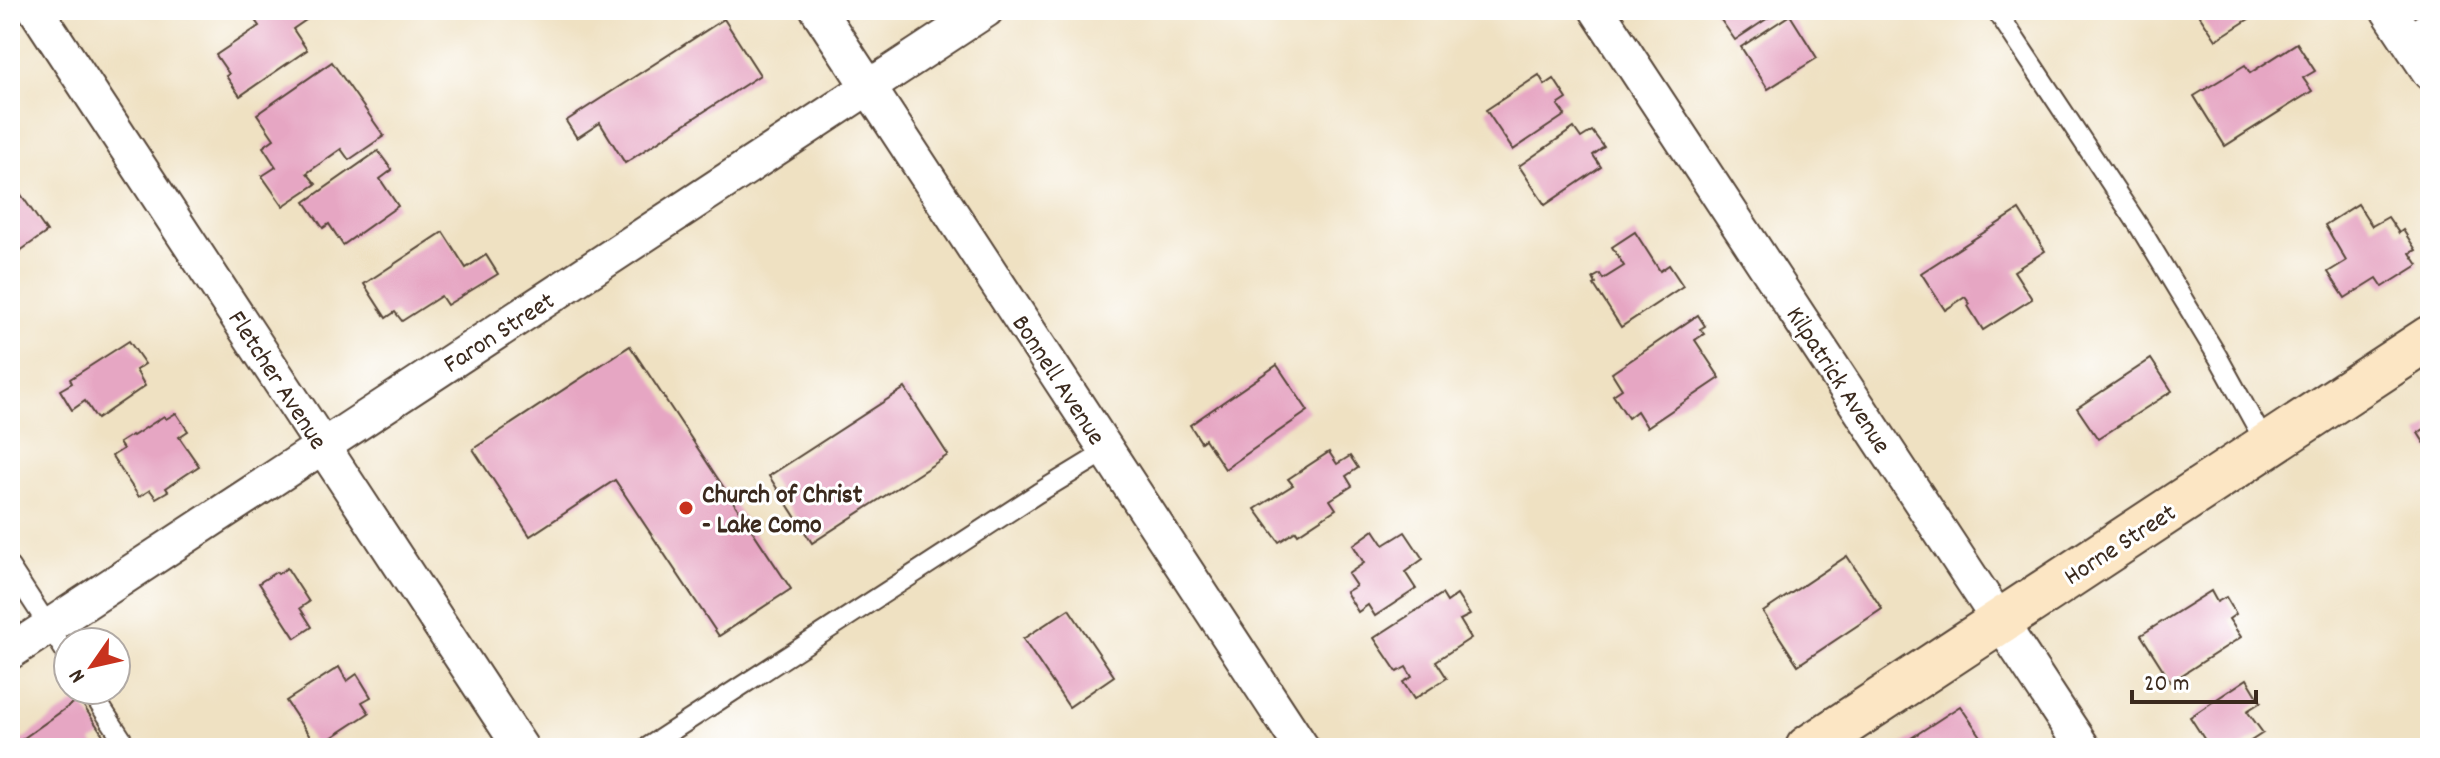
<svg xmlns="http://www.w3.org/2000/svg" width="2440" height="758" font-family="Dekko,sans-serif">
<rect width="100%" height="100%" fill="#fff"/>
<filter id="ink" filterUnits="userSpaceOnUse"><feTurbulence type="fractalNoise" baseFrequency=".0125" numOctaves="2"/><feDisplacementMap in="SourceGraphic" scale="16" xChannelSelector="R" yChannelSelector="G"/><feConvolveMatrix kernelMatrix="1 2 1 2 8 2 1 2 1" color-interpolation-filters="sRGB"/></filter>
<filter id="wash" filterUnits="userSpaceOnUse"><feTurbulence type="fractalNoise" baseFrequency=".006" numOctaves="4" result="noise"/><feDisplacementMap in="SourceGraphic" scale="32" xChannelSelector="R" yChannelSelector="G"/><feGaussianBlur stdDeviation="1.8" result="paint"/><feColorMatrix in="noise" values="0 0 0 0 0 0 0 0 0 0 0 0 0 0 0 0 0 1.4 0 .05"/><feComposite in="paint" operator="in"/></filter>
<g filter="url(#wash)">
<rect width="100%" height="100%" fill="#efe1c2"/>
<g id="blocks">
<!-- building -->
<g fill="#e6a6c3">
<polygon points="261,10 313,10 316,13 293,29 307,50 240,96 226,76 229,74 216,55 259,26 252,16"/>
<polygon points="1714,10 1780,10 1735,40"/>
<polygon points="2196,10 2263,10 2216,40"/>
<polygon points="1790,15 1817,58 1768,89 1741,47"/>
<polygon points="724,19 760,75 625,163 600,123 577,138 566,121"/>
<polygon points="2297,43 2315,71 2303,78 2312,91 2225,146 2194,96 2245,65 2250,73"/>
<polygon points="332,62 384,136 349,160 341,149 307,173 316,184 283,206 262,176 276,167 263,147 274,139 257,114"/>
<polygon points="1539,75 1545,85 1554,79 1567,99 1558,105 1565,115 1513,150 1486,110"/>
<polygon points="1574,128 1581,138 1592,131 1604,147 1593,155 1601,167 1545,205 1519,166"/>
<polygon points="378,151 392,170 380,179 398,206 343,245 329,224 323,228 305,202"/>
<polygon points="13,183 47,232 20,251 16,246 10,251 10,185"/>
<polygon points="2358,204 2372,226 2388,217 2399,233 2403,230 2416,250 2410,253 2418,265 2383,287 2377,278 2345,298 2328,272 2346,261 2325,225"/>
<polygon points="2019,210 2045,251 2014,271 2032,299 1983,330 1968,306 1970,304 1965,297 1945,310 1921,273"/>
<polygon points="443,232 466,268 486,255 498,274 447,305 441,296 402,321 395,312 386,318 364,284"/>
<polygon points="1635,232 1660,271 1669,265 1683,286 1621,327 1594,285 1596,284 1593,278 1600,274 1603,279 1624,266 1612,247"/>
<polygon points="1698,315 1705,326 1700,329 1704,334 1695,340 1720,378 1647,427 1637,411 1628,418 1613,395 1622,389 1612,373"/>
<polygon points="129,341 145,364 136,370 145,386 97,419 85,401 72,410 60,390 72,383 70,379"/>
<polygon points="630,346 791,589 719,636 615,480 530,536 473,449"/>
<polygon points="2151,359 2172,391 2098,439 2077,408"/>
<polygon points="1277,365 1308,411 1225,469 1205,439 1201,442 1190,425"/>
<polygon points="905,388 948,455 812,543 769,476"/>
<polygon points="176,413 188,431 179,437 199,466 166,488 168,491 156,498 150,490 139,497 112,456 123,449 119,443 132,435 133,436 164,416 166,419"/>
<polygon points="2430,425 2430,452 2418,433"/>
<polygon points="1329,452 1337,464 1350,456 1358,468 1346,476 1352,486 1330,500 1336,509 1298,534 1296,531 1279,542 1255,509 1293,485 1288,479"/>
<polygon points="1374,530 1384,545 1405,532 1423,559 1405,572 1416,589 1375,616 1368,605 1358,612 1346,592 1356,586 1348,574 1364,563 1353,545"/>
<polygon points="1847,556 1882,609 1798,665 1763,612"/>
<polygon points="287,568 309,602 300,608 312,627 295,638 259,583 276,572 278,574"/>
<polygon points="2211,591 2217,602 2226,597 2236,614 2229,619 2241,637 2171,682 2141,635"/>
<polygon points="1442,594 1447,602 1457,595 1470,615 1460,620 1471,638 1436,661 1447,678 1414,699 1403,682 1412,677 1406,667 1397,672 1374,638"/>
<polygon points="1069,609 1114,676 1069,707 1023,639"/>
<polygon points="339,667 347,681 357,674 371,697 362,702 369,713 317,747 286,701"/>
<polygon points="2247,679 2261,702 2247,711 2263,733 2240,748 2210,748 2190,717"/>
<polygon points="79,699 103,735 92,742 96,748 10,748"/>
<polygon points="1960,706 1989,748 1896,748"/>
</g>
</g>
</g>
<g filter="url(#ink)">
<use href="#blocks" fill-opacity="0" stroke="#564537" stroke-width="2"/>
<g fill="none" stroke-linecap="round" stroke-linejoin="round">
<defs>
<g id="lane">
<polyline points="1996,10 2139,226 2218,357 2267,446"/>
<polyline points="2405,35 2430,19"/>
<polyline points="10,567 68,656"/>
<polyline points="90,690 128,748"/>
<polyline points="646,748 1038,493 1107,451"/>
</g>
<g id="street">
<polyline points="36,10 521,748"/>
<polyline points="818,10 1302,748"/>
<polyline points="1597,10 2083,748"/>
<polyline points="2388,10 2430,73"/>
<polyline points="10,652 986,10"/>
</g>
<polyline id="secondary" points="1808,748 2430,338"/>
</defs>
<!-- lane casing -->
<use href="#lane" stroke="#564537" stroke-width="22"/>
<!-- street casing -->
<use href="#street" stroke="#564537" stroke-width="38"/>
<!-- secondary casing -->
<use href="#secondary" stroke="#564537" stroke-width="48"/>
<!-- lane -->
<use href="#lane" stroke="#fff" stroke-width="18"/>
<!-- street -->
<use href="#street" stroke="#fff" stroke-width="34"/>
<!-- secondary -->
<use href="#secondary" stroke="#fce6c4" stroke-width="44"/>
</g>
</g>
<!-- markers -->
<circle fill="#c8321e" stroke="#fff" stroke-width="3" cx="686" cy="508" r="8"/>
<g text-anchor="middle" stroke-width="6" stroke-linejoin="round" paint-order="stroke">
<!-- street labels -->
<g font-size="26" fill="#3b2a1e" stroke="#fff">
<text transform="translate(498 331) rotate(-33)" y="9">Faron Street</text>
<text transform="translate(279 379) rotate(57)" y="9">Fletcher Avenue</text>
<text transform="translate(1060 379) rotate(57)" y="9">Bonnell Avenue</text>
<text transform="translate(1840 379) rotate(57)" y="9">Kilpatrick Avenue</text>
<text transform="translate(2119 543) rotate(-33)" y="9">Horne Street</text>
</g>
<!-- poi labels -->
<g font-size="26" font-weight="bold" fill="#3b2a1e" stroke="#fff" text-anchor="start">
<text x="702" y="502">Church of Christ<tspan x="702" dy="30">- Lake Como</tspan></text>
</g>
</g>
<!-- margin -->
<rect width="2440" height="758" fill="none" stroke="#fff" stroke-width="40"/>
<!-- north arrow -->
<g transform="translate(92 666) rotate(236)"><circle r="38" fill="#ffffff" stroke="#b1aaa5" stroke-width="2"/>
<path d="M0-6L14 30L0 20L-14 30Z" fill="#c8321e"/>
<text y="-12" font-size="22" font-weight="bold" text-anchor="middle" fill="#3b2a1e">N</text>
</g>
<!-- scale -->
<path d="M2132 690v12h124v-12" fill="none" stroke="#3b2a1e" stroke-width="4"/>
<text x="2144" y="690" font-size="24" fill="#3b2a1e" stroke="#ffffff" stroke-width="6" paint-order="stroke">20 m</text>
</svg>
